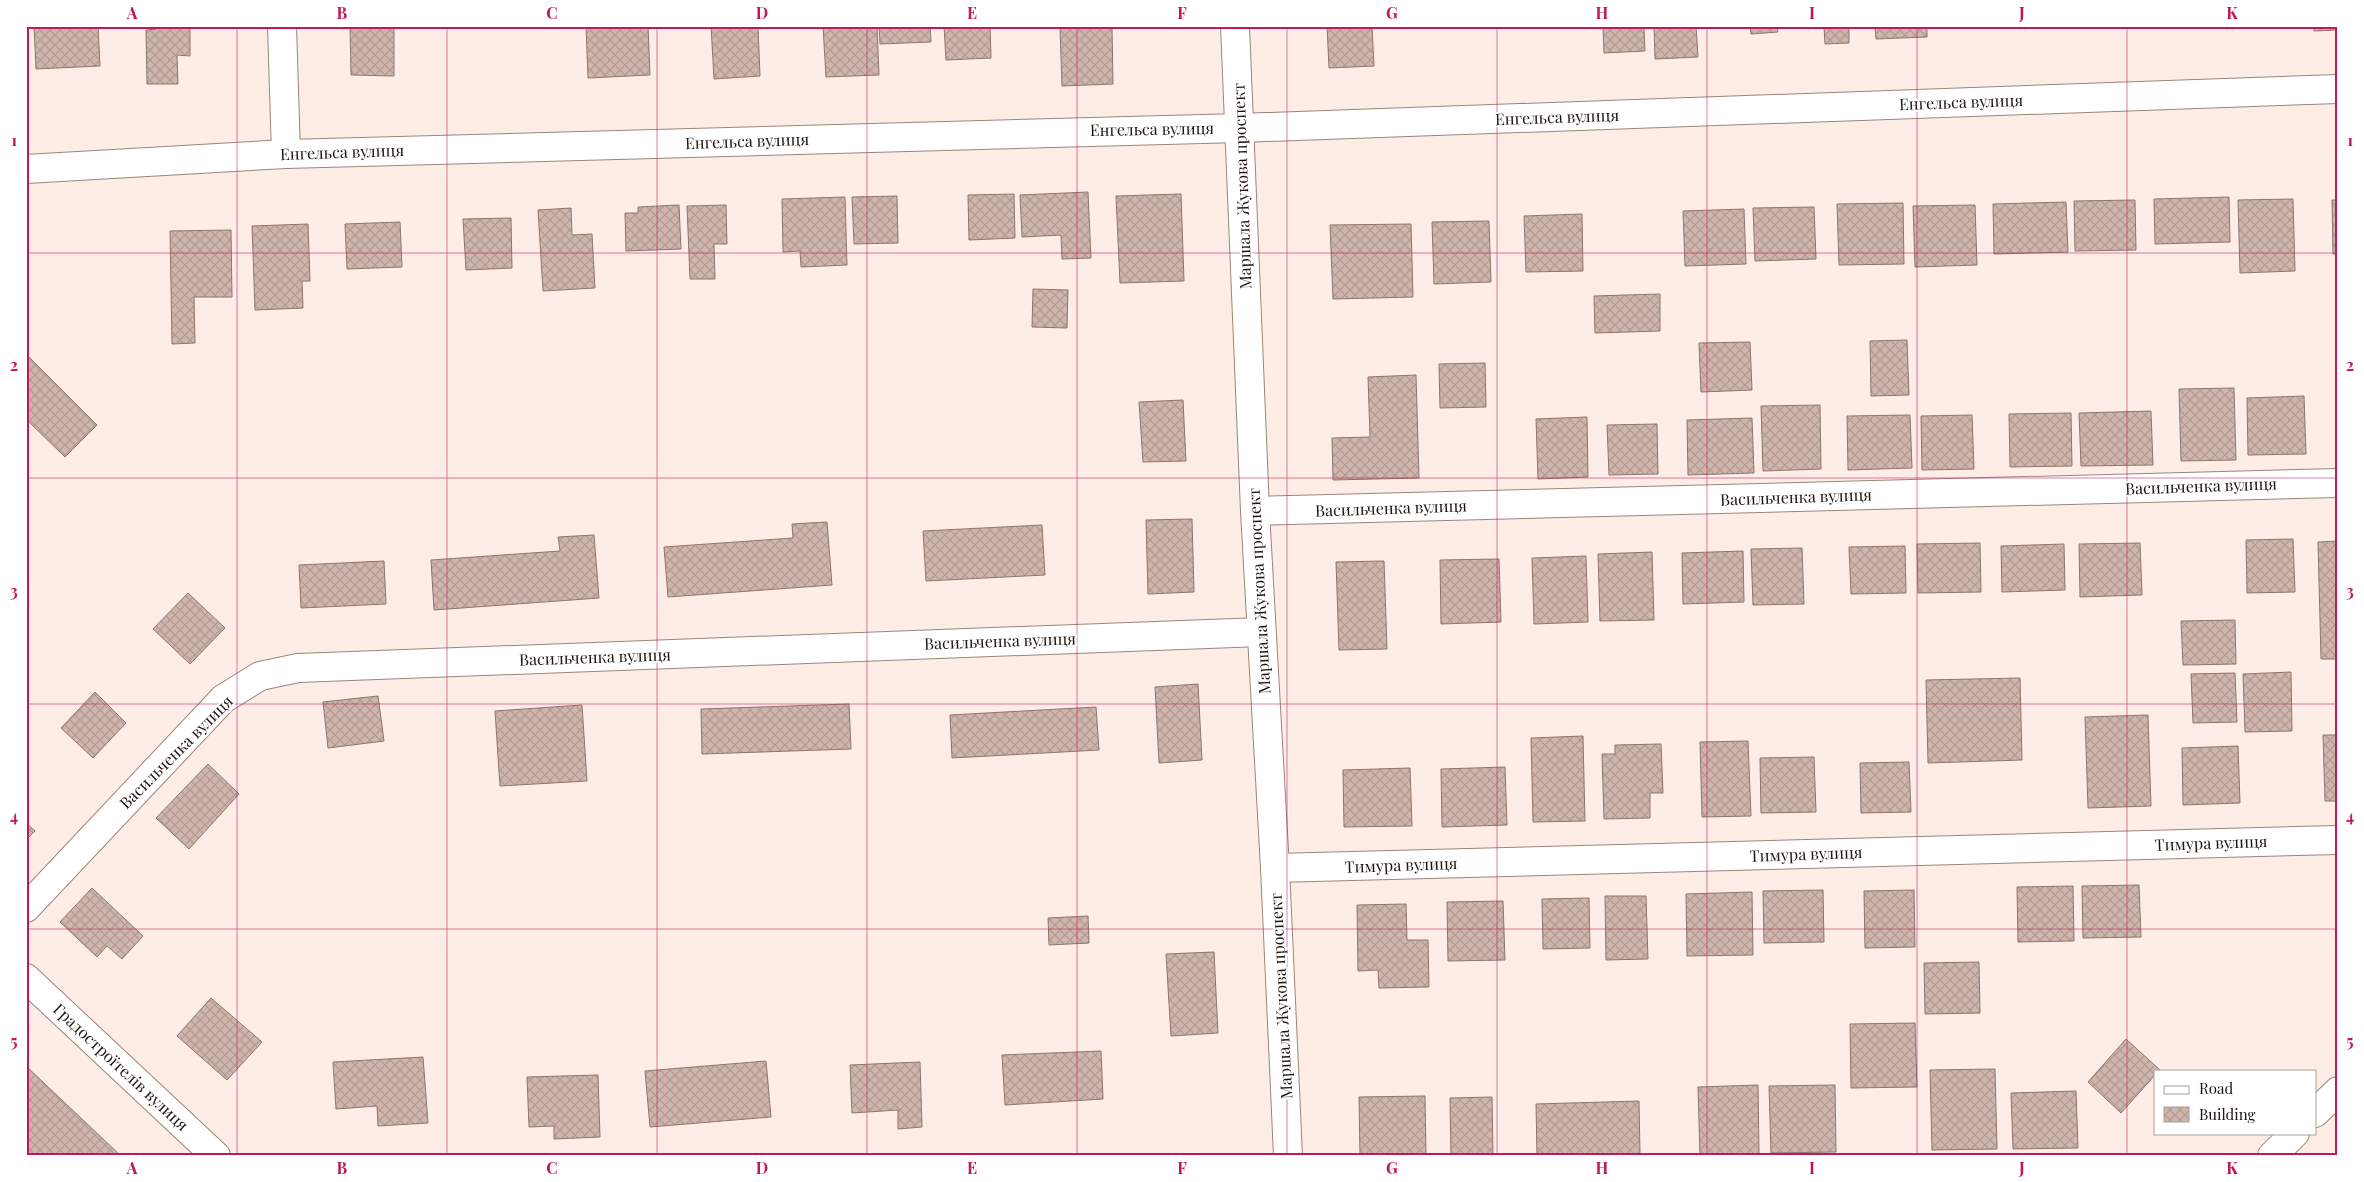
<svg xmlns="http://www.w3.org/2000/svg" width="2364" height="1182" font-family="'Playfair Display',serif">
<defs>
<pattern id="building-cross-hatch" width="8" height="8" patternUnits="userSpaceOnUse" patternTransform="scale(1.25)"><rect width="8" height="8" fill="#d0b5ac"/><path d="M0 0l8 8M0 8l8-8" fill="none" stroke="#b29b93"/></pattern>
</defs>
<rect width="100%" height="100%" fill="#feede7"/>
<!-- building -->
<g fill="url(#building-cross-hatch)" stroke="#8e756c">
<polygon points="34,26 98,26 100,66 36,69"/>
<polygon points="157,26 190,26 190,56 177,55 178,84 147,84 146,30 157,29"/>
<polygon points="350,26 394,26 394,76 351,75"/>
<polygon points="586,26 648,26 650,75 588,78"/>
<polygon points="711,26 758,26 760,76 714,79"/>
<polygon points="823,26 877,26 879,75 826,77"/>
<polygon points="879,26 930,26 931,42 880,44"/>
<polygon points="944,26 990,26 991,58 946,60"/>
<polygon points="1327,26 1372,26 1374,66 1329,68"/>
<polygon points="1603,26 1644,26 1645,51 1604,53"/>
<polygon points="1654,26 1696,26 1698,57 1655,59"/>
<polygon points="1750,26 1777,26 1778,32 1751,34"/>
<polygon points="1824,26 1849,26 1849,43 1825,44"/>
<polygon points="1875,26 1927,26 1927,37 1876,39"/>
<polygon points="2314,26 2338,26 2338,30 2314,31"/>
<polygon points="1112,27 1113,84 1062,86 1060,28"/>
<polygon points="1088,192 1091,258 1062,259 1061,235 1022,237 1020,195"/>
<polygon points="1014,194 1015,238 969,240 968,195"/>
<polygon points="1181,194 1184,281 1120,283 1116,196"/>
<polygon points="897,196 898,243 854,244 852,197"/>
<polygon points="845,197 847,265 801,267 800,251 783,252 782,199"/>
<polygon points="2229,197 2230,242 2155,244 2154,199"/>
<polygon points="2293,199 2295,271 2240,273 2238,200"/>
<polygon points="2135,200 2136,250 2075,251 2074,201"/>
<polygon points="2332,200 2338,200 2338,254 2333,254"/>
<polygon points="2066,202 2068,252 1994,254 1993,204"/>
<polygon points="1903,203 1904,264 1839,265 1837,204"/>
<polygon points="679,205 681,249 626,251 625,213 638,213 638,207"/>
<polygon points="726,205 727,244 714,244 715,279 690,279 687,206"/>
<polygon points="1975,205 1977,265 1915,267 1913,206"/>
<polygon points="1814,207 1816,259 1755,261 1753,208"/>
<polygon points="571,208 572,235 592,234 595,288 543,291 538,210"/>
<polygon points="1744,209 1746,264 1685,266 1683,211"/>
<polygon points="1582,214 1583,271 1526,272 1524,216"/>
<polygon points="511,218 512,268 466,270 463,219"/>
<polygon points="1489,221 1491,282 1434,284 1432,222"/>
<polygon points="400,222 402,267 347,269 345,224"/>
<polygon points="308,224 310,281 302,281 303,308 255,310 252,226"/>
<polygon points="1411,224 1413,297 1333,299 1330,225"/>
<polygon points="231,230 232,297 194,297 195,343 172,344 170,231"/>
<polygon points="1033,289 1068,290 1067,328 1032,327"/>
<polygon points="1660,294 1660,331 1595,333 1594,296"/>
<polygon points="1907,340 1909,395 1871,396 1870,341"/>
<polygon points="1750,342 1752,390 1701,392 1699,343"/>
<polygon points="26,354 97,425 65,457 26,419"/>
<polygon points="1485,363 1486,407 1440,408 1439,364"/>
<polygon points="1416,375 1419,478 1333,480 1332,438 1370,437 1368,377"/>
<polygon points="2234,388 2236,460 2181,461 2179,389"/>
<polygon points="2304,396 2306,454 2248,455 2247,398"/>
<polygon points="1183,400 1186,461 1143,462 1139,402"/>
<polygon points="1820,405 1821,469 1763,471 1761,406"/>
<polygon points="2151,411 2153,465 2081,466 2079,413"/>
<polygon points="2071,413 2072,466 2010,467 2009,414"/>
<polygon points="1910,415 1912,468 1848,470 1847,416"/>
<polygon points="1972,415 1974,469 1922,470 1921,416"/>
<polygon points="1587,417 1588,477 1538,479 1536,419"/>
<polygon points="1752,418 1754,473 1688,475 1687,420"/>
<polygon points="1657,424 1658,474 1609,475 1607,425"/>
<polygon points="1192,519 1194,592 1148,594 1146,520"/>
<polygon points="827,522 832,585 668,597 664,547 793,538 792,524"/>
<polygon points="1042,525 1045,575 926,581 923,531"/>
<polygon points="594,535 599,598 434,610 431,560 560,551 558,537"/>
<polygon points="2293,539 2295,592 2247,593 2246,540"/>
<polygon points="2338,541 2338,659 2321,659 2318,542"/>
<polygon points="1980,543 1981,592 1918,593 1917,544"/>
<polygon points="2140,543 2142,595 2080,597 2079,544"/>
<polygon points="2064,544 2065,590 2002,592 2001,546"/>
<polygon points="1905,546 1906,593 1851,594 1849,547"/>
<polygon points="1802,548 1804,604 1753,605 1751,549"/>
<polygon points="1743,551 1744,602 1683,604 1682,553"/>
<polygon points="1652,552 1654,620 1600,621 1598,554"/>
<polygon points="1586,556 1588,622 1534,624 1532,558"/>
<polygon points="1499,559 1501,622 1441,624 1440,560"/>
<polygon points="384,561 386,604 301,608 299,565"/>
<polygon points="1384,561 1387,649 1339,650 1336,562"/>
<polygon points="188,593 225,628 190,664 153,629"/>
<polygon points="2235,620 2236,664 2183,665 2181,621"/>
<polygon points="2291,672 2292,731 2245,732 2243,674"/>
<polygon points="2235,673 2237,722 2193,723 2191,674"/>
<polygon points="2020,678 2022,760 1928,763 1926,680"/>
<polygon points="1198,684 1202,760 1159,763 1155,687"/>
<polygon points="95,692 126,723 93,758 61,728"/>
<polygon points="378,696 384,741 328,748 323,702"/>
<polygon points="849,704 851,749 702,754 701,709"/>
<polygon points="582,705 587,781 500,786 495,711"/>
<polygon points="1096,707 1099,750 952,758 950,715"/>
<polygon points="2148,715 2151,806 2088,808 2085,717"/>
<polygon points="2323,735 2338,735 2338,801 2325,801"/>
<polygon points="1583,736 1585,821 1533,822 1531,738"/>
<polygon points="1748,741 1751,816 1702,817 1700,742"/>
<polygon points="1661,744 1663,793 1650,793 1650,818 1604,819 1602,754 1615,754 1615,745"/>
<polygon points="2238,746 2240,803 2183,805 2182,748"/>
<polygon points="1814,757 1816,812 1761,813 1760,758"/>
<polygon points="1909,762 1911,812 1861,813 1860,763"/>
<polygon points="208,764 239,794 189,849 156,818"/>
<polygon points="1505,767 1507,825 1442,827 1441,769"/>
<polygon points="1410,768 1412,826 1344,827 1343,770"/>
<polygon points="26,823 35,831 26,840"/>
<polygon points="2139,885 2141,937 2083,938 2082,886"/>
<polygon points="2073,886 2074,941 2018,942 2017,887"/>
<polygon points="92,888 143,936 122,959 107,946 97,957 60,922"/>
<polygon points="1823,890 1824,942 1764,943 1763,891"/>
<polygon points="1914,890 1915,947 1865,948 1864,891"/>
<polygon points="1752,892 1753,955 1687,956 1686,894"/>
<polygon points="1605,896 1646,896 1648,959 1606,960"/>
<polygon points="1589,898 1590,948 1543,949 1542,899"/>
<polygon points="1503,901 1505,960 1448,961 1447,902"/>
<polygon points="1406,904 1407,940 1428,940 1429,987 1379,988 1378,970 1358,971 1357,905"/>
<polygon points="1088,916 1089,943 1049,945 1048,918"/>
<polygon points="1214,952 1218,1033 1171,1036 1166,954"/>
<polygon points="1979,962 1980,1013 1925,1014 1924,963"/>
<polygon points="211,998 262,1042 227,1080 177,1036"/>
<polygon points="1915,1023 1917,1087 1851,1088 1850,1024"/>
<polygon points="2126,1039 2160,1070 2155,1071 2155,1075 2121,1113 2088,1082"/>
<polygon points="1101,1051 1103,1099 1005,1105 1002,1055"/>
<polygon points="423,1057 428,1123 378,1126 377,1106 336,1109 333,1062"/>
<polygon points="766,1061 771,1117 650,1127 645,1071"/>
<polygon points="920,1062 922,1127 898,1129 898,1110 852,1113 850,1065"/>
<polygon points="26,1066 121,1156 26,1156"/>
<polygon points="1995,1069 1997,1149 1932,1150 1930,1070"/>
<polygon points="598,1075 600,1137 554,1139 554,1126 529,1127 527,1077"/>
<polygon points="1758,1085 1759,1154 1700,1155 1698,1087"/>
<polygon points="1835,1085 1836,1152 1771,1153 1769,1086"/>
<polygon points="2076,1091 2078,1148 2013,1149 2011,1093"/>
<polygon points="1425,1096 1426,1156 1360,1156 1359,1097"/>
<polygon points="1492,1097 1493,1156 1451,1156 1450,1098"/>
<polygon points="1639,1101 1640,1154 1537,1156 1536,1104"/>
</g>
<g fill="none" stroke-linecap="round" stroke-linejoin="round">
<defs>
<g id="minor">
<polyline points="282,26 286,154"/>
<polyline points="1235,26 1255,511 1275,868 1288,1156"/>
<polyline points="26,169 286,154 1240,128 2338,89"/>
<polyline points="1255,511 2338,483"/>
<polyline points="1275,868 2338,840"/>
<polyline points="26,908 223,699 260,676 298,668 1261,632"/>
<polyline points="26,978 216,1156"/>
<polyline points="2315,1113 2338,1091"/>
<polyline points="2272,1156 2295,1133"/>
</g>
</defs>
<!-- minor casing -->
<use href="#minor" stroke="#9d847a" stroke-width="30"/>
<!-- minor -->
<use href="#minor" stroke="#fff" stroke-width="28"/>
</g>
<!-- grid -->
<path fill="none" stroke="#c2185b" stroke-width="1" stroke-opacity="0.55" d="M 237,26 L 237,1156M 447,26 L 447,1156M 657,26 L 657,1156M 867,26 L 867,1156M 1077,26 L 1077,1156M 1287,26 L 1287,1156M 1497,26 L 1497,1156M 1707,26 L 1707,1156M 1917,26 L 1917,1156M 2127,26 L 2127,1156M 26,253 L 2338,253M 26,478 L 2338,478M 26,704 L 2338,704M 26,929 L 2338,929"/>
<g text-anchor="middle" stroke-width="4" stroke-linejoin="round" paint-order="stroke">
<!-- street labels -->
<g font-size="16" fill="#1d1410" stroke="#fff">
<text transform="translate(1961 102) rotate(-2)" y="6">Енгельса вулиця</text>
<text transform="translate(1557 117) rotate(-2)" y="6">Енгельса вулиця</text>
<text transform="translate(1152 129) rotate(-1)" y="6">Енгельса вулиця</text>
<text transform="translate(747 141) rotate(-2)" y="6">Енгельса вулиця</text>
<text transform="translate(342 152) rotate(-2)" y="6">Енгельса вулиця</text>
<text transform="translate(1242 186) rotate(-92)" y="6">Маршала Жукова проспект</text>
<text transform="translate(2201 486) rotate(-2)" y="6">Васильченка вулиця</text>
<text transform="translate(1796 497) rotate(-2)" y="6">Васильченка вулиця</text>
<text transform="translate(1391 508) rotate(-2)" y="6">Васильченка вулиця</text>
<text transform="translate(1259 591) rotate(-93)" y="6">Маршала Жукова проспект</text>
<text transform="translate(1000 641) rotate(-2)" y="6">Васильченка вулиця</text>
<text transform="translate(595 657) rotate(-2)" y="6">Васильченка вулиця</text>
<text transform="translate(176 752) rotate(-45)" y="6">Васильченка вулиця</text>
<text transform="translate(2211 843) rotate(-2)" y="6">Тимура вулиця</text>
<text transform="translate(1806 854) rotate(-2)" y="6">Тимура вулиця</text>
<text transform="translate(1401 865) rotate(-2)" y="6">Тимура вулиця</text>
<text transform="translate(1281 996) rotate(-93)" y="6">Маршала Жукова проспект</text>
<text transform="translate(121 1067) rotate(43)" y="6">Градостроїтелiв вулиця</text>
</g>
</g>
<!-- border -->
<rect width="2364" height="1182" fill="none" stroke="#ffffff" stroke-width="55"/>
<!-- legend -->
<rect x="2154" y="1070" width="162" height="65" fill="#ffffff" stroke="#a5a19f"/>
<rect x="2164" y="1086" width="25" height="8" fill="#ffffff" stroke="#a5a19f"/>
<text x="2199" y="1094" font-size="15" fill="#1d1410">Road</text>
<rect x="2164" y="1107" width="25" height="15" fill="url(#building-cross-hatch)" stroke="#a5a19f"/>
<text x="2199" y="1120" font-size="15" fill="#1d1410">Building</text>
<rect x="28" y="28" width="2308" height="1126" fill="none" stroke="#c2185b" stroke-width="2"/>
<g font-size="16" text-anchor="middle" font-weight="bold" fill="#c2185b">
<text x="132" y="19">A</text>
<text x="342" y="19">B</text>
<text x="552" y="19">C</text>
<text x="762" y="19">D</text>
<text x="972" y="19">E</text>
<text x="1182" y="19">F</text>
<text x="1392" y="19">G</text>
<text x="1602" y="19">H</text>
<text x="1812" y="19">I</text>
<text x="2022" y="19">J</text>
<text x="2232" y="19">K</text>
<text x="14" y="146">1</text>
<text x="2350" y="146">1</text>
<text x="14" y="371">2</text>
<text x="2350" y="371">2</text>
<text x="14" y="597">3</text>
<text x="2350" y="597">3</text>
<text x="14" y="822">4</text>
<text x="2350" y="822">4</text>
<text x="14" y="1047">5</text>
<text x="2350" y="1047">5</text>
<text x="132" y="1174">A</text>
<text x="342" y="1174">B</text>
<text x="552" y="1174">C</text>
<text x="762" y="1174">D</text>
<text x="972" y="1174">E</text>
<text x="1182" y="1174">F</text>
<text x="1392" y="1174">G</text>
<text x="1602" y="1174">H</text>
<text x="1812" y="1174">I</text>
<text x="2022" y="1174">J</text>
<text x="2232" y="1174">K</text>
</g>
</svg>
